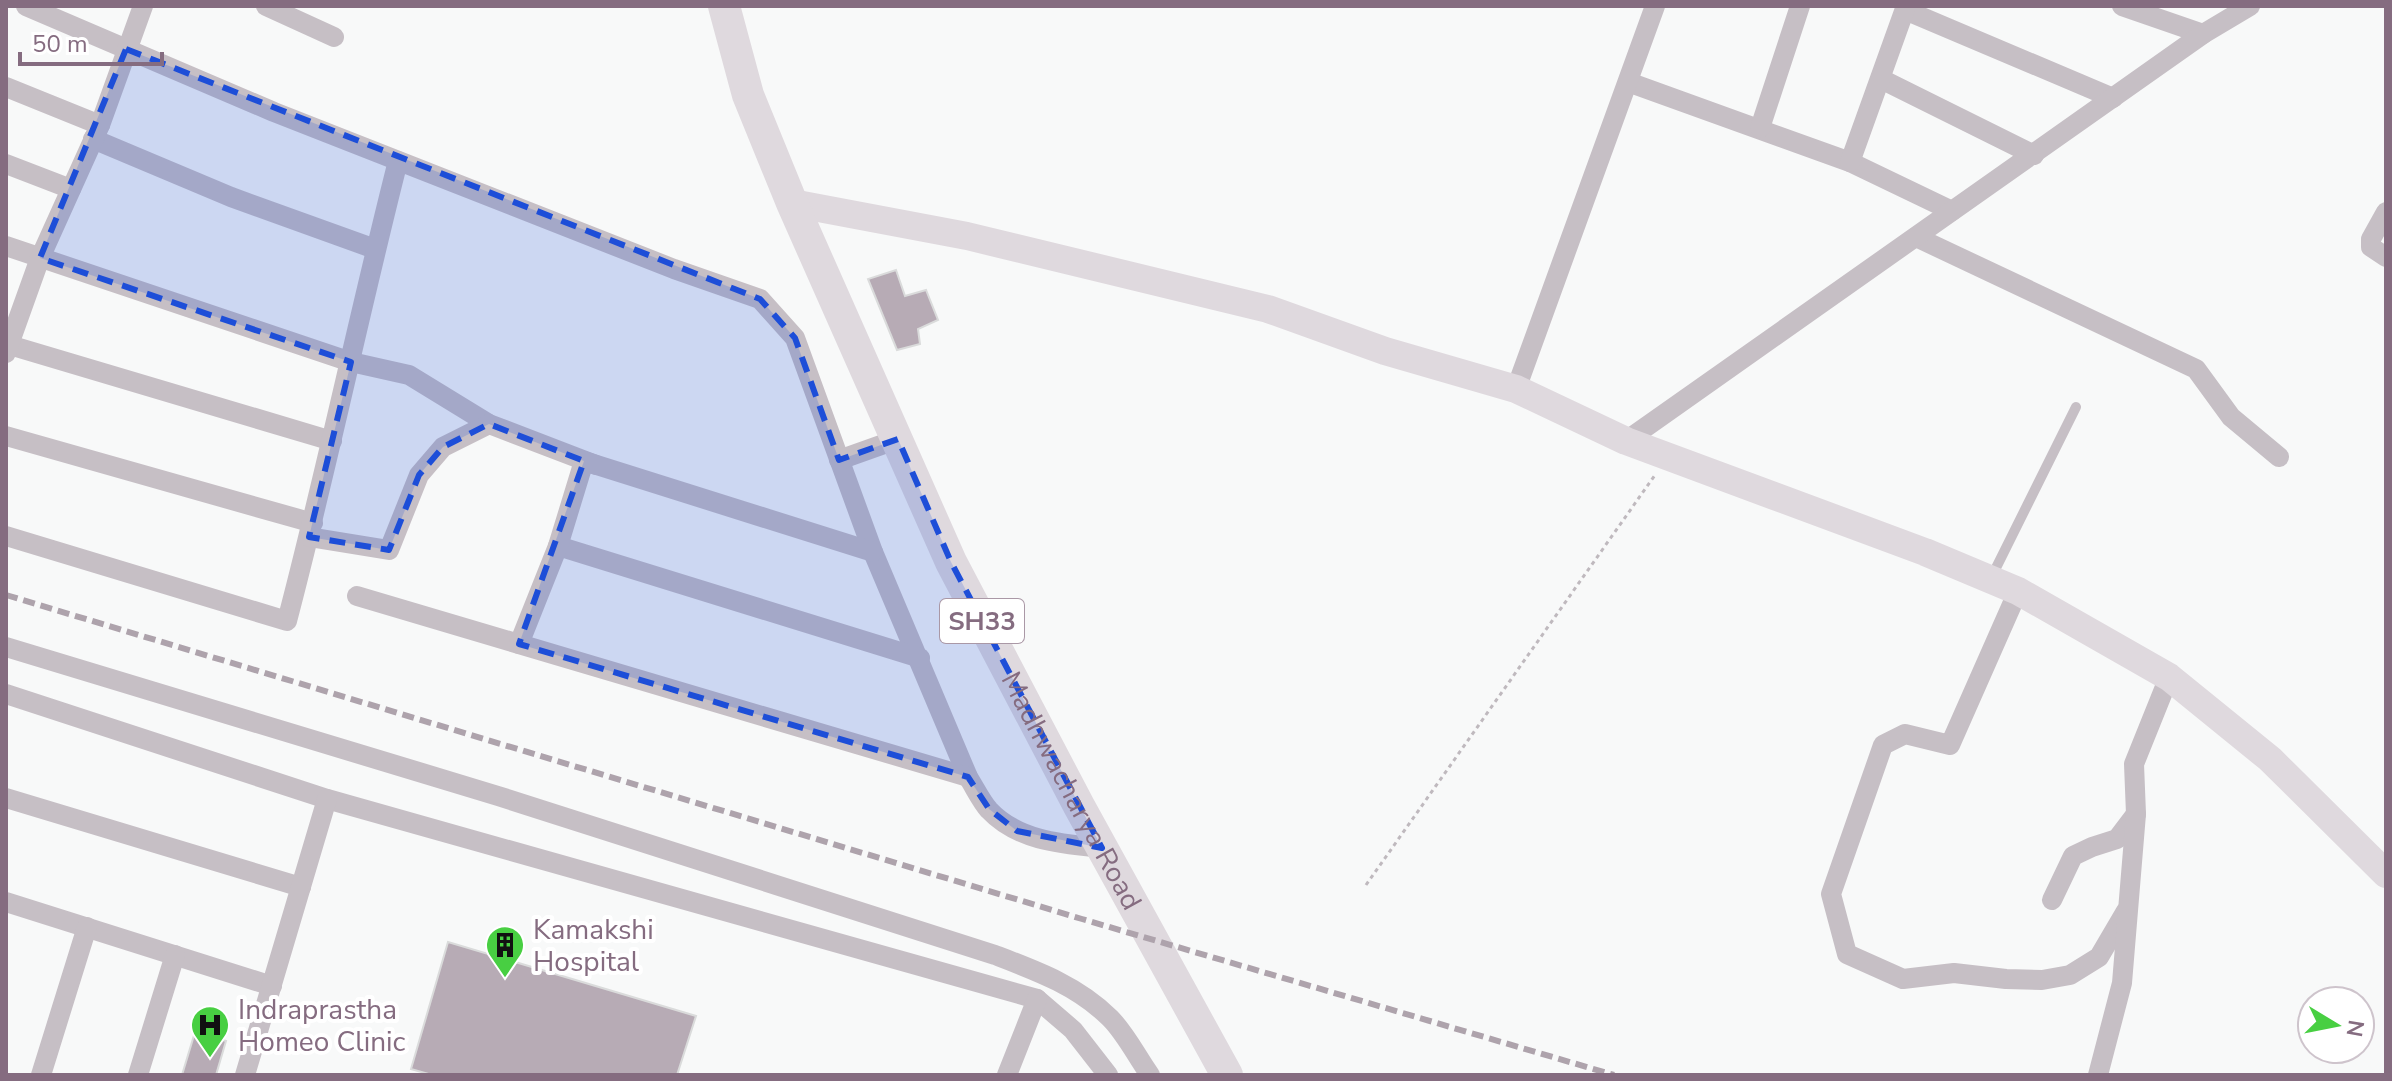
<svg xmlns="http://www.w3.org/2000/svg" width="2392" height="1081" font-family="'Nunito Sans',sans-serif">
<rect width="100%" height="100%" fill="#f8f9f9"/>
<!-- building -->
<g fill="#b7abb5" stroke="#dadbdb" stroke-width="2">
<polygon points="896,270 905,296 926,290 938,320 918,329 920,344 897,350 868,279"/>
<polygon points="448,942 696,1016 677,1075 432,1075 411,1069"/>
<polygon points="195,1032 226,1041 216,1075 182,1075"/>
</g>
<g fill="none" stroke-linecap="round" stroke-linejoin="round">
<!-- path -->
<polyline stroke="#bfb9be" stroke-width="3" stroke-dasharray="4 4" stroke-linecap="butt" points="1366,885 1655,475"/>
<!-- lane -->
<polyline stroke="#c6bfc5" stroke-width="10" points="1991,578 2076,407"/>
<!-- street -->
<g stroke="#c6bfc5" stroke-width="20">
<path d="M 26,6 L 274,112 L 674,269 L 760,299 L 795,338 L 873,552 L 968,777 C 975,788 981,801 989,810 C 1018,841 1062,844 1102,848"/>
<polyline points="266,6 334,37"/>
<polyline points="2122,6 2203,34"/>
<polyline points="1905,10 2113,98"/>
<polyline points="1881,79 2034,155"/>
<polyline points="1628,82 1850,162 1952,211"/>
<polyline points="6,87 100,125"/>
<polyline points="1760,128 1800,6"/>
<polyline points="93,139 231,197 375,249"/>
<polyline points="1850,162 1906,6"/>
<polyline points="6,164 71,189"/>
<polyline points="2386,212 2371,239 2371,247 2386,257"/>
<polyline points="1916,237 2196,369 2231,417 2279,457"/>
<polyline points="6,246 351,362 409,375 489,424 596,465"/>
<polyline points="6,344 332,441"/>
<polyline points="6,353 40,258 100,125 143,6"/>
<polyline points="1516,389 1655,6"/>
<polyline points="6,436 313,523"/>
<polyline points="1626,441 2203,34 2250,6"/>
<polyline points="839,460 898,439"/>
<path d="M 6,536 L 287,621 C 327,469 359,314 398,161"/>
<polyline points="309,537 389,550 419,475 443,447 489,424"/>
<polyline points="558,546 920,658"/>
<polyline points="2018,591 1950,745 1905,734 1883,745 1831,894 1847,954 1903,979 1954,973 2006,979 2042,980 2070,975 2099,957 2126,911"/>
<polyline points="357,596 968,777"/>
<polyline points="519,644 558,546 584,461 873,552"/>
<path d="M 6,647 L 498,796 L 995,955 C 1037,971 1078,986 1110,1018 C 1126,1034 1137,1057 1150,1075"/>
<polyline points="6,694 327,799 1037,999 1073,1030 1108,1075"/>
<polyline points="6,798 301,887"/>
<polyline points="2052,900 2073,856 2092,847 2117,839 2136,814"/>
<polyline points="6,902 272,986"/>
<polyline points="41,1075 87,927"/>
<polyline points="138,1075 175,955"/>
<polyline points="245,1075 327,799"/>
<polyline points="1007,1075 1037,999"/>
<polyline points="2098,1075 2122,983 2136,814 2134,764 2169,677"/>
</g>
<!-- secondary -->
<polyline stroke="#dfd9de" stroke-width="28" points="792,203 967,236 1268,309 1385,351 1516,389 1626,441 1925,552 2018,591 2169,677 2270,759 2386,874"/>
<!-- primary -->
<path stroke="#dfd9de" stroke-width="32" id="s1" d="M 724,6 L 748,95 L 792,203 L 951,562 L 1079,806 L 1227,1075"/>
<!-- rail -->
<polyline stroke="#aea3ac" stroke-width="6" stroke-dasharray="12 6" stroke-linecap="butt" points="6,595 1082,919 1614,1075"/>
</g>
<!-- marked area -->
<path fill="#1d4ed8" fill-opacity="0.2" stroke="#1d4ed8" stroke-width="6" stroke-dasharray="16 10" stroke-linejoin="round" d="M 126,49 L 760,299 L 795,338 L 839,460 L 898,439 L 951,562 L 1102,848 L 1017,831 L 989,809 L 968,777 L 519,644 L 584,461 L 489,424 L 443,447 L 419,475 L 389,550 L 309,537 L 351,362 L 40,258 Z"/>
<!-- icons -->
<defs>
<symbol id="building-pin" viewBox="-11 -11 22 30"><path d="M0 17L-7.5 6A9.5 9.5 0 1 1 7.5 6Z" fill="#48cf42" stroke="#fff"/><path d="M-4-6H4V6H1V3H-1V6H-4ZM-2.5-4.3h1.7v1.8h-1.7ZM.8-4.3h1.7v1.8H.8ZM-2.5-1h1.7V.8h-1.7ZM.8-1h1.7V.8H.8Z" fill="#111"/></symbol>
<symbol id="hospital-pin" viewBox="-11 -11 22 30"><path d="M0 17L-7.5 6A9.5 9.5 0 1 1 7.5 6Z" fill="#48cf42" stroke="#fff"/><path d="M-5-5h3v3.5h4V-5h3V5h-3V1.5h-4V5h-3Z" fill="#111"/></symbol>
</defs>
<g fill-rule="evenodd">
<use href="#building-pin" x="483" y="923" width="44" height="60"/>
<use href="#hospital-pin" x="188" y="1003" width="44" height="60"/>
</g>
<g text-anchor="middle" stroke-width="8" stroke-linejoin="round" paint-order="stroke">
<!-- shield labels -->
<rect fill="#fff" stroke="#aa98a6" stroke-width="2" x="940" y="599" width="84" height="44" rx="6"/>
<g font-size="26" font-weight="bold" fill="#856c80">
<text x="982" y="630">SH33</text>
</g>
<!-- street labels -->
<g font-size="28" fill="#856c80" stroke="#fff">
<text dy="10" stroke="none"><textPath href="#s1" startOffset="860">Madhwacharya Road</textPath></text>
</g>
<!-- poi labels -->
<g font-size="28" fill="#856c80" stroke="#fff" text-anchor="start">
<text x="533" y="939">Kamakshi<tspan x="533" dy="32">Hospital</tspan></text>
<text x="238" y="1019">Indraprastha<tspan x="238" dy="32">Homeo Clinic</tspan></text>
</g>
</g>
<!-- border -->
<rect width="2392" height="1081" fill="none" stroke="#856c80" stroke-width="16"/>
<!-- north arrow -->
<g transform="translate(2336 1025) rotate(100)"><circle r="38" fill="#ffffff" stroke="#cec4cc" stroke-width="2"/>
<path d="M0-6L14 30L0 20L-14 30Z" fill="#48cf42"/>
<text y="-12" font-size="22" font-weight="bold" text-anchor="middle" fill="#856c80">N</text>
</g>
<!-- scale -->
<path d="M20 52v12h142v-12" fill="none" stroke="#856c80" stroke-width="4"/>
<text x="32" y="52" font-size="24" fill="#856c80" stroke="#ffffff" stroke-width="6" paint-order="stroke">50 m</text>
</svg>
